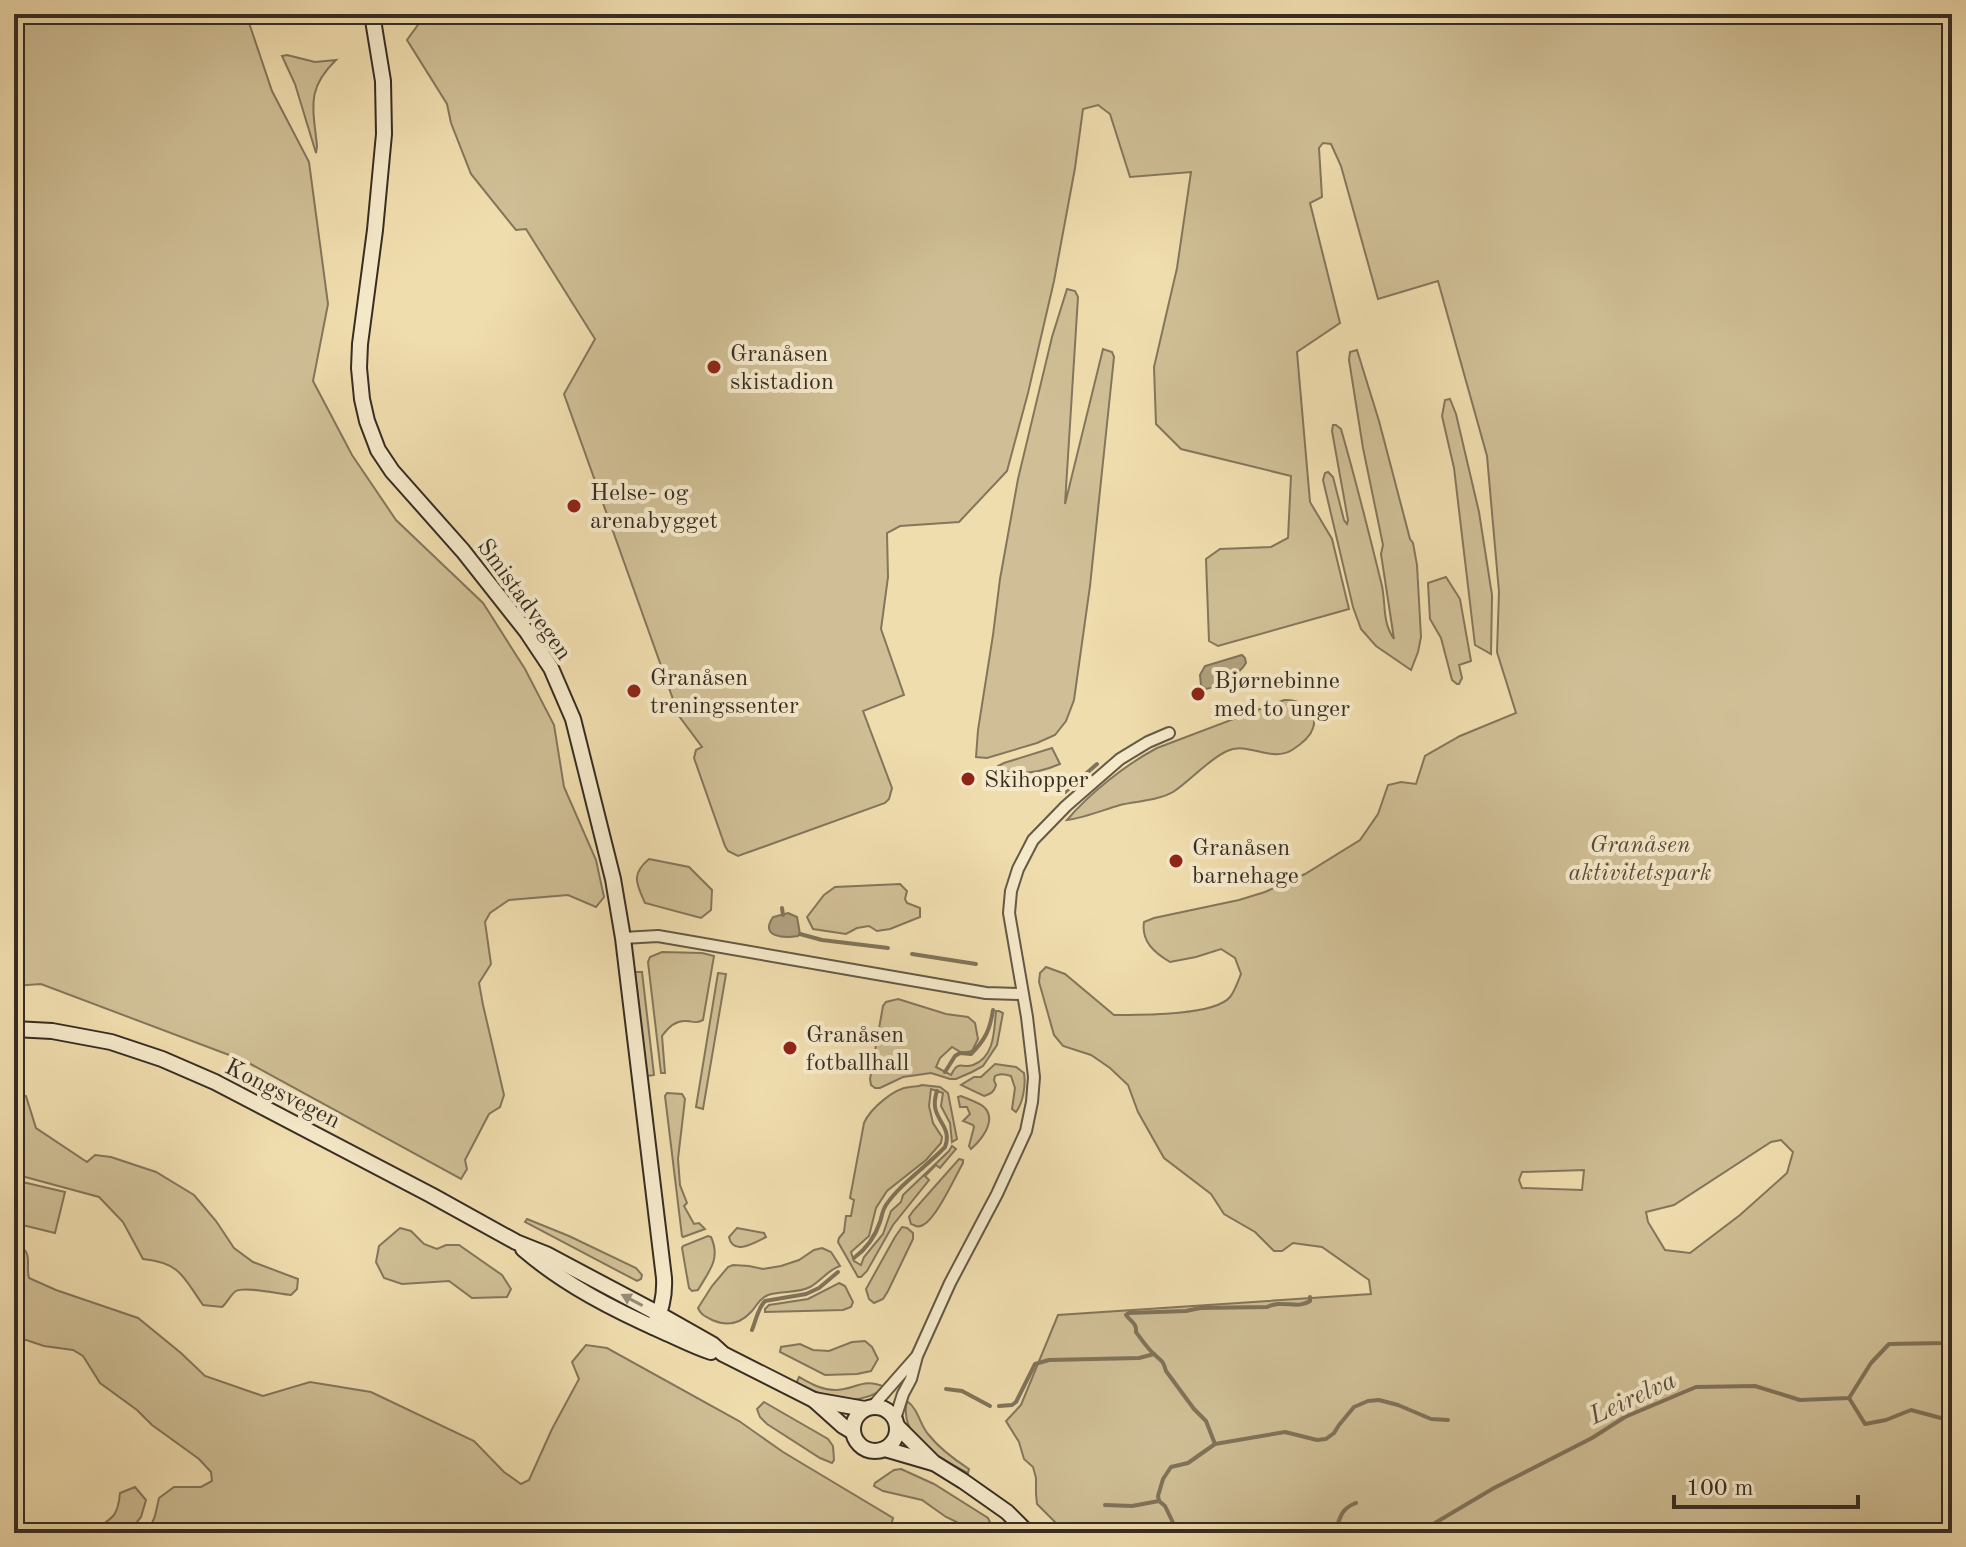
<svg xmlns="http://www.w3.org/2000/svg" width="1966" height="1547" font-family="'Old Standard TT',serif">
<rect width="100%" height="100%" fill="#f0ddae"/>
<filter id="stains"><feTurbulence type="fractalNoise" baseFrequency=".0025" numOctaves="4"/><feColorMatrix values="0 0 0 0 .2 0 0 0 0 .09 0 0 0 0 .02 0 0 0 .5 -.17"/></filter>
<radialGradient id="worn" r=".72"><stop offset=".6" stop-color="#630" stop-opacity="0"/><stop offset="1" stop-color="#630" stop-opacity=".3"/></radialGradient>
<!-- green -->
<g fill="#d0bf96" stroke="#83765c" stroke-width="2" fill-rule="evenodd">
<polygon points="14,14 246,14 272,91 309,162 328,304 313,381 352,455 396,520 483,603 525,669 554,725 564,787 596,860 604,897 596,907 568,895 509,900 490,913 485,922 491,964 479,983 483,1005 504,1095 500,1107 489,1114 465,1160 467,1169 461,1179 245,1061 41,984 14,986"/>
<path d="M 414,14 L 1952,14 L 1952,1533 L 1066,1533 L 1037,1504 L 1036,1494 L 1036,1478 L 1033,1467 L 1024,1459 L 1019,1442 L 1006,1421 L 1021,1405 L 1058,1315 L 1371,1294 L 1369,1280 L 1322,1247 L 1293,1243 L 1282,1251 L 1274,1251 L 1255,1232 L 1224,1214 L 1211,1194 L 1164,1158 L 1138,1112 L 1128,1085 L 1110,1068 L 1091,1055 L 1063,1046 L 1054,1035 L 1039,982 L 1040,973 L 1046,967 L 1065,974 L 1114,1015 C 1139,1015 1214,1016 1230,997 C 1235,991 1238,981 1241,974 L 1235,958 L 1221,949 L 1196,957 L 1170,962 C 1155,953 1141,942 1144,922 L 1154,918 L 1239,900 L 1265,892 L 1305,874 L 1360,840 L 1378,814 L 1388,785 L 1401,782 L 1416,784 L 1425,756 L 1460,736 L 1516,713 L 1497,652 L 1499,592 L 1487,456 L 1438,281 L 1378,299 L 1341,166 L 1331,144 L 1323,143 L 1319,148 L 1322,197 L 1310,203 L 1340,323 L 1297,352 L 1310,502 L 1332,539 L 1349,609 L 1218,646 L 1209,641 L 1206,559 L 1220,549 L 1271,547 L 1288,538 L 1291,476 L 1181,449 L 1156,424 L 1154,367 L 1177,268 L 1191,172 L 1130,177 L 1110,114 L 1098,105 L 1083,109 L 1075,168 L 1054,281 L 1028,393 L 1007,471 L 959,522 L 900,526 L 887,533 L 888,577 L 881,629 L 904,695 L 863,711 L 892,788 L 889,799 L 885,803 L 738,856 L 728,851 L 725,846 L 694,758 L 696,750 L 702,747 L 679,716 L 564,394 L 595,339 L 526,229 L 516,230 L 471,174 L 451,123 L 447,104 L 407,40 L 420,22 ZM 1781,1140 L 1793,1152 L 1787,1173 L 1740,1215 L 1690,1253 L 1665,1250 L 1648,1222 L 1646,1212 L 1674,1205 L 1771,1142 ZM 1584,1170 L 1582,1190 L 1522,1188 L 1519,1180 L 1522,1172 Z"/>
<path d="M 287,55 L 315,62 L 336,60 C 306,89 313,107 317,146 L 316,153 L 295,84 L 282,56 Z"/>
<polygon points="1067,289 1075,291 1078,297 1065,504 1103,349 1112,352 1114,357 1090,586 1074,700 1066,721 1055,735 1037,743 987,758 976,757 978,730 993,635 1000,579 1018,479 1052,337"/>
<path d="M 1357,350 L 1379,421 L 1410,539 L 1413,543 L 1417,565 L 1421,637 L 1418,652 L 1411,670 L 1376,646 L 1361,629 L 1353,607 L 1323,480 L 1325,473 L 1328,472 L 1333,477 L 1344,520 L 1347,524 L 1348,520 L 1332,431 L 1333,425 L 1336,425 L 1341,429 C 1356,481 1369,533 1382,586 C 1386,605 1382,622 1394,639 L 1381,554 L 1383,545 L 1363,448 L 1349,360 L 1350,352 Z"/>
<polygon points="1450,399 1456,414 1479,512 1492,595 1491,654 1475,645 1454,468 1442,416 1445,400"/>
<polygon points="1446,577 1460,599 1471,661 1459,665 1462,678 1459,684 1457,684 1452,680 1441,638 1430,619 1428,583"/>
<path d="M 1284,700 C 1299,699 1319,709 1313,728 C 1310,738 1300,745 1292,750 C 1271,763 1248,741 1227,751 C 1209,759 1190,781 1173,792 C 1157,801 1137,801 1120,805 C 1103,810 1084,818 1067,820 C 1090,793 1125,765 1157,748 Z"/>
<path d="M 1052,748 L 1060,764 C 1039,773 1017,776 997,769 L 998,766 L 1004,763 Z"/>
<path d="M 649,859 L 689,867 L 712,890 L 711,910 L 701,918 L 645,903 C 636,883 631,874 649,859 Z"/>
<polygon points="900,884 907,891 905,899 907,903 920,908 920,917 890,929 877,931 869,926 857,928 846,934 813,929 807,917 824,895 835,887"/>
<path d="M 662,952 L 702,953 L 714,956 L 703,1020 C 693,1025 693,1020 684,1021 C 674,1021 667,1029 662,1036 L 665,1073 L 661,1073 L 648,962 L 650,957 Z"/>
<polygon points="635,972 642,972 654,1075 647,1076"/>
<polygon points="718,973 726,974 703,1109 696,1107"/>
<path d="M 898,999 L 946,1014 L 968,1017 L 975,1023 L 978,1039 L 972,1051 L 962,1053 L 952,1047 L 940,1058 L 936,1067 L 951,1075 C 959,1059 961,1069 973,1065 C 995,1057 994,1030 996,1011 L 999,1011 L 1003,1013 L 997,1045 L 983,1066 L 972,1072 L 956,1079 L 950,1079 L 931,1073 L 903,1077 L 880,1088 L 875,1088 L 871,1085 L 870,1079 L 883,1006 L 886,1002 Z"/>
<path d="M 995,1064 L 1016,1067 L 1024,1073 C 1026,1085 1023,1103 1016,1112 L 1012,1109 L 1015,1088 L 1011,1076 C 1005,1074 1000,1073 995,1076 L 994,1080 L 996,1085 C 994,1092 991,1094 984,1096 L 961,1085 L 974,1077 L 981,1077 Z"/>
<path d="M 922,1085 L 940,1087 L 948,1093 L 957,1139 L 952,1142 L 950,1123 L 941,1106 L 943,1093 L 931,1089 L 929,1106 L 933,1123 L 942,1137 L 941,1143 L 926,1160 L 887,1191 L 876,1208 L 869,1236 L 851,1252 L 854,1261 L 861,1265 L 864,1257 L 883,1234 L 891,1211 L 901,1202 L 903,1195 L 949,1151 L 952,1146 L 956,1149 L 940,1168 L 936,1165 L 925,1176 L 929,1180 L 893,1225 L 867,1271 L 861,1277 L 858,1277 L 838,1242 L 839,1238 L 844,1232 L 846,1216 L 851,1216 L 854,1200 L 850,1198 L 864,1123 C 870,1109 894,1088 910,1087 C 914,1086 918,1087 922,1085 Z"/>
<path d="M 14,1093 L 26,1096 L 36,1128 L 87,1162 L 95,1155 L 111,1157 L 156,1172 L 194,1195 L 216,1221 L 234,1248 L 253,1262 L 298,1279 L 297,1289 L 291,1295 C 279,1294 245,1286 236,1291 C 231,1294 227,1303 222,1307 L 203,1305 C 183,1277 181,1263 143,1259 L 123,1222 L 99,1197 L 14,1174 Z"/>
<polygon points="667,1093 682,1094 685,1099 678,1159 680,1185 687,1203 684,1206 694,1224 699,1223 705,1229 683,1237 682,1236 665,1096"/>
<path d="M 961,1096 C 968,1099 981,1103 985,1108 C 997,1122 980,1141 971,1149 L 969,1146 L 974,1127 L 973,1125 L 963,1121 L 970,1114 L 967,1107 L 960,1107 L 958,1097 Z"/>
<path d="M 959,1159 L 963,1160 L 963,1163 C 955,1177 936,1219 923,1225 C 917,1228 917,1226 911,1224 L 909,1217 L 913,1211 Z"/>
<polygon points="14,1180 65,1192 55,1233 14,1223"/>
<polygon points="527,1219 569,1236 636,1268 642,1275 641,1279 637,1281 525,1222"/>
<polygon points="902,1227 907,1228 913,1233 913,1239 888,1291 883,1299 874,1303 869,1299 866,1289 895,1237"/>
<polygon points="400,1228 411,1231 424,1244 437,1249 446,1245 459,1245 502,1275 511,1289 507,1297 472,1298 449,1281 402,1284 384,1278 376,1262 379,1246"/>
<path d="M 737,1228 L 764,1233 L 766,1237 C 754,1243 733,1256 729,1237 Z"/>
<path d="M 708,1236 L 711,1237 C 721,1259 709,1271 698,1290 L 692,1291 L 689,1288 L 682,1248 L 683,1246 Z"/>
<path d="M 14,1244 C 35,1251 25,1263 29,1278 L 56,1290 L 138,1318 L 181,1353 L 205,1376 L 263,1396 L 310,1382 L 371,1392 L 474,1441 L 504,1472 L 521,1484 L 529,1480 L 552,1429 L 579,1379 L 572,1362 L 586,1345 L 607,1348 L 739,1421 L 783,1452 L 893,1518 L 889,1533 L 144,1533 L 149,1530 L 155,1516 L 159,1498 L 174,1487 L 201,1487 L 212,1481 L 211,1472 L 199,1459 L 152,1425 L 137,1410 L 100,1383 L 83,1356 L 73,1350 L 44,1346 L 14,1336 Z"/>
<path d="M 822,1248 L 831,1252 L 840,1266 C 829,1269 821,1281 810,1287 C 797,1294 782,1290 768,1295 C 758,1299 757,1306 751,1312 C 740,1324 726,1326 712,1320 C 705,1316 701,1315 698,1308 L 712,1286 L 728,1267 L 733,1265 L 749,1266 L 763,1269 L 781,1266 L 799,1260 L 814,1250 Z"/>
<polygon points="839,1283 845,1286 853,1302 851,1307 843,1310 765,1312 765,1309 769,1305 808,1299"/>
<polygon points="865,1341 872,1347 878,1359 871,1371 857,1374 825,1375 780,1352 781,1347 800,1344 813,1350 829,1351 852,1342"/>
<path d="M 799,1377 C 810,1383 821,1390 835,1390 C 856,1390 862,1377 885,1387 C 858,1410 824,1396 796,1384 Z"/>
<path d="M 907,1401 C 919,1410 919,1423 928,1434 C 939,1448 955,1460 969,1469 L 968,1473 C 940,1458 898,1438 907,1401 Z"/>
<polygon points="764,1402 828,1439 833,1446 834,1460 832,1463 820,1458 767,1424 760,1417 757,1409"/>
<polygon points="901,1469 934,1484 988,1518 995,1533 971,1533 963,1525 946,1517 922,1500 883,1491 874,1486 875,1483 894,1470"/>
<path d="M 135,1487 L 146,1500 L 141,1517 L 128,1533 L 96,1533 L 96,1529 C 114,1517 118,1515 120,1493 Z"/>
</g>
<!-- water -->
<g fill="#b1a17f" stroke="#80735a" stroke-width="2">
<path d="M 1242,655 L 1245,658 L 1246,663 C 1238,676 1221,686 1206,689 L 1201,685 L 1200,675 L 1205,666 Z"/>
<path d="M 788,913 L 797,917 L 800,934 L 798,936 C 785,938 759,938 773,917 Z"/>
</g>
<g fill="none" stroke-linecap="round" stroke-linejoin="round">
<!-- stream -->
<g stroke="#80735a" stroke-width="4">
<polyline points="1065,792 1097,764"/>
<polyline points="782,908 783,915"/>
<polyline points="800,934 822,940 888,948"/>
<polyline points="912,954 976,964"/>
<path d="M 945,1072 L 955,1056 L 960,1053 L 971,1054 C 985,1040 990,1030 993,1010"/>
<path d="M 854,1258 C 866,1249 875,1237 880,1222 C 882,1216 882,1211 886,1205 C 901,1183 926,1167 945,1147 C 954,1123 927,1120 937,1091"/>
<path d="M 752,1330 C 756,1320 758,1308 765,1301 L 806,1294 L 819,1288 L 838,1272"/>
<polyline points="946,1389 962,1391 990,1406"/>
<polyline points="1849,1398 1865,1424 1886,1420 1911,1410 1952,1421"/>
<polyline points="999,1406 1012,1405 1016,1402 1035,1364 1049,1360 1139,1358 1154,1354"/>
<path d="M 1215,1444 L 1206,1421 L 1194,1409 L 1166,1371 C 1163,1360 1162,1362 1154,1354 C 1148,1349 1141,1339 1136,1332 C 1137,1323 1130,1321 1126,1315 L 1129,1313 L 1186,1311 L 1200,1308 L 1267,1307 C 1283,1299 1297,1310 1310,1301 L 1310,1297"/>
<polyline points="1105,1505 1132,1506 1159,1501"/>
<polyline points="1178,1533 1165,1506 1159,1501 1158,1496 1163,1479 1171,1467 1188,1463 1215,1444 1285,1432 1317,1440 1326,1439 1334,1433 1339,1425 1354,1407 1368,1401 1379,1400 1398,1405 1431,1419 1448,1420"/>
<path d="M 1333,1533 C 1342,1519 1338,1510 1356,1503"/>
<polyline points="1418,1533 1494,1488 1592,1438 1625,1417 1696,1387 1755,1386 1800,1400 1849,1398 1871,1363 1889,1344 1945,1343 1952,1340"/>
</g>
<defs>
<g id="street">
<polyline points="623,938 658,936 986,993 1022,994"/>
<polyline points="872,1407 916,1357"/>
<polyline points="895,1419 903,1394 911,1379 917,1356 950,1283 997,1194 1026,1131 1032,1102 1034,1077 1027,1017 1009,913 1011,891 1018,869 1033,840 1066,806 1120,759 1148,742 1169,733"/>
</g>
<g id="secondary">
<path d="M 372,14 L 383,81 L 384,134 L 375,230 L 360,344 L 359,368 L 362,399 L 367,421 L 378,450 L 392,471 L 463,551 L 527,632 L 551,668 L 573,719 L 613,879 L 623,938 L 664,1278 C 665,1297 661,1311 653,1327"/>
<polyline points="14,1029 52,1031 111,1042 162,1059 215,1082 431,1195 516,1242 546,1254 659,1314 712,1344 723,1354 814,1400 843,1426 853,1432"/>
<path d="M 523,1249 C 565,1285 614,1310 664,1332 C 680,1339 695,1347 711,1352"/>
<polyline points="814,1400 865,1409"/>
<circle cx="875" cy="1429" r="22"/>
<polyline points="897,1426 934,1463 963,1481 1007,1512 1028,1533"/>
<polyline points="885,1449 933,1463"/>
</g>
</defs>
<!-- street casing -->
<use href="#street" stroke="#645946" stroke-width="14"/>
<!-- secondary casing -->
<use href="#secondary" stroke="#362d23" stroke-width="18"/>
<!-- street -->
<use href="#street" stroke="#f5e9ca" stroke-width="10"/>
<!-- secondary -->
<use href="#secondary" stroke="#f5e9ca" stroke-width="14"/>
</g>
<!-- one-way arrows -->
<defs><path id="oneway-solid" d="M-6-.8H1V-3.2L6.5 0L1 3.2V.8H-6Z" transform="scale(2)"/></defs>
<use fill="#968b76" href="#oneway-solid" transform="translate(632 1300) rotate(-152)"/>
<!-- markers -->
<g fill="#8f2418" stroke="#f5e9ca" stroke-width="3">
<circle cx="714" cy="367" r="8"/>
<circle cx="574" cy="506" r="8"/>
<circle cx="634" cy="691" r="8"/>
<circle cx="1198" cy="694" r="8"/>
<circle cx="968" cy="779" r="8"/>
<circle cx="1176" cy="861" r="8"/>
<circle cx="790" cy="1048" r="8"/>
</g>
<g text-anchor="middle" stroke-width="8" stroke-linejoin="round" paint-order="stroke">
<!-- poi labels -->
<g font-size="24" fill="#362d23" stroke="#f5e9ca" text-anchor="start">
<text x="730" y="361">Granåsen<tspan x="730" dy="28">skistadion</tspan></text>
<text x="590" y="500">Helse- og<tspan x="590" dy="28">arenabygget</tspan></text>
<text x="650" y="685">Granåsen<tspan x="650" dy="28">treningssenter</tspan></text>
<text x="1214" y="688">Bjørnebinne<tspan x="1214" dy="28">med to unger</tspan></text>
<text x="984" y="787">Skihopper</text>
<text x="1192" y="855">Granåsen<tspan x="1192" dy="28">barnehage</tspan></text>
<text x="806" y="1042">Granåsen<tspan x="806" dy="28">fotballhall</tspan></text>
</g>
<!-- street labels -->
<g font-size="24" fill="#362d23" stroke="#f5e9ca">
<text transform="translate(525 599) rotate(54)" y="8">Smistadvegen</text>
<text transform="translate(283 1093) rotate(27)" y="8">Kongsvegen</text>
</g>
<!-- park labels -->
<g font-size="24" font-style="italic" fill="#554a3a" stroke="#f5e9ca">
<text x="1640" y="852">Granåsen<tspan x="1640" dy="28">aktivitetspark</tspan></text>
</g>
<!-- water labels -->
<g font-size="26" font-style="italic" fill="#5b503f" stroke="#f5e9ca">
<text transform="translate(1632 1397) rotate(-25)" y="9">Leirelva</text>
</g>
</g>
<!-- margin -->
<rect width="1966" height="1547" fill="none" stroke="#f0ddae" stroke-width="48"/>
<rect x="16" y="16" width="1934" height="1515" fill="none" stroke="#362d23" stroke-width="4"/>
<rect x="24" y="24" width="1918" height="1499" fill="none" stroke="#362d23" stroke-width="2"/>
<!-- scale -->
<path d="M1674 1495v12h184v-12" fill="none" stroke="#362d23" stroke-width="4"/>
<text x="1686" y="1495" font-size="24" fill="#362d23" stroke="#f5e9ca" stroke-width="6" paint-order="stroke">100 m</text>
<rect width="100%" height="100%" filter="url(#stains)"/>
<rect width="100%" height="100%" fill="url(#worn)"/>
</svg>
